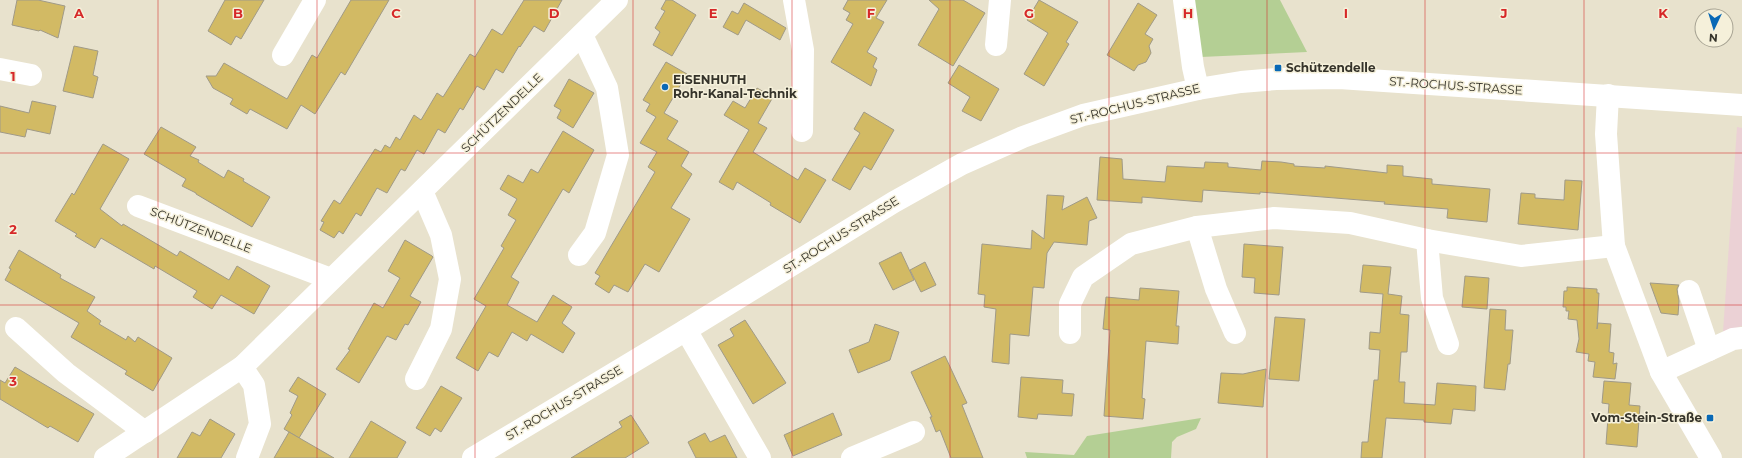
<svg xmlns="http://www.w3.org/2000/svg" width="1742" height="458" font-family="Montserrat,sans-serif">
<rect width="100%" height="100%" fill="#e8e2cd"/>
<!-- commercial -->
<polygon fill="#ebd1d5" points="1737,127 1742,128 1742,326 1723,332"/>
<!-- green -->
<g fill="#b4cf94">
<polygon points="1194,0 1280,0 1307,52 1201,57"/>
<polygon points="1201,418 1196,429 1177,437 1172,442 1171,458 1027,458 1025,452 1074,455 1087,436"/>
</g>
<!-- building -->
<g fill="#d2ba64" stroke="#a09a87">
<polygon points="17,0 38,0 65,6 58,38 40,30 39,31 12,25"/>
<polygon points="225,0 264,0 241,39 236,36 231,45 208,31"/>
<polygon points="351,0 389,0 345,75 341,72 315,114 301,105 287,129 250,109 247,114 230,104 233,99 213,88 206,76 216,76 224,63 287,99 312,55 317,58"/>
<polygon points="524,0 562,0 544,32 534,26 520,47 519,46 503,73 496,69 484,90 477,86 463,110 460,108 445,133 438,129 424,154 417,150 405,171 401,169 387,193 377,188 361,216 356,213 343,234 339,231 334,238 320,230 324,222 321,221 334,200 340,204 375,149 381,152 385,145 390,148 396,137 400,140 414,115 421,120 437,93 443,97 470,54 475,57 492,29 502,35"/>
<polygon points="666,0 672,0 696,15 672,56 653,45 660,32 655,28 665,11 661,9"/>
<polygon points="848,0 887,0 876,18 884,22 867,52 877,58 873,67 877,70 871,86 831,62 853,24 846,20 850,13 843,9"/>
<polygon points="929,0 963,0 985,13 953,66 918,45 939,9"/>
<polygon points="1039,0 1078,22 1066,42 1069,44 1044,86 1024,74 1048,33 1027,20"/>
<polygon points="744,3 786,28 780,40 746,20 738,35 723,27 732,11 738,14"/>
<polygon points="1138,3 1157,15 1145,34 1153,39 1149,46 1151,53 1146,62 1138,65 1134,71 1107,55"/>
<polygon points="74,46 98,51 93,75 98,77 93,98 63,91"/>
<polygon points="666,62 687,74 664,113 678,121 667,139 689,152 681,166 692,174 671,208 690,219 659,272 645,264 628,292 614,285 609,293 595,284 600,276 595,273 655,172 648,167 657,152 640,143 656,117 646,111 650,104 643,100"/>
<polygon points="959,65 999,89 981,121 962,111 970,97 948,83"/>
<polygon points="569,79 594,93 573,128 557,118 561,110 554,106"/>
<polygon points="757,88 773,97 758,123 767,128 753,152 798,180 805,168 826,180 800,223 770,205 771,203 737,182 733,190 719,182 749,130 724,115 733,101 745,108"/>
<polygon points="32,101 56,106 50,134 27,129 25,137 0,132 0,106 29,113"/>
<polygon points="864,112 894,130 871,170 864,166 850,190 832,180 860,133 854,129"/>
<polygon points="161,127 196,147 190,156 199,160 198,162 224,178 228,170 244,179 243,181 270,197 252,227 196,194 196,193 182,186 186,179 144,154"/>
<polygon points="563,131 594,150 569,193 563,189 511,277 519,282 507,305 537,322 553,295 572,307 562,323 575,333 563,353 531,334 527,341 512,332 498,357 489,352 478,371 456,358 486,306 474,299 504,248 501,246 516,220 508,215 517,199 500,189 508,175 523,183 531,169 538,173"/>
<polygon points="103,144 129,159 100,209 122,226 123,224 177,256 180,251 229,280 237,266 270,286 254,314 221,295 212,309 193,297 197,291 155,266 154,269 101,238 95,248 75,236 77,234 55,221 72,193 74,195"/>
<polygon points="1100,157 1122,159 1123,179 1165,182 1167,166 1204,168 1205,162 1228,163 1228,167 1261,170 1262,161 1281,162 1294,164 1294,166 1325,168 1325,166 1387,173 1387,165 1403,166 1403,176 1432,179 1432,184 1490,189 1487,222 1447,218 1448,209 1384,204 1385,202 1260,192 1260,194 1203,190 1202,202 1142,197 1142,203 1097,200"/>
<polygon points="1565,180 1582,181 1578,230 1518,224 1521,193 1535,194 1535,198 1564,200"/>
<polygon points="1047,195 1064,196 1062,210 1087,197 1097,218 1089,221 1087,245 1054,242 1047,253 1044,288 1033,287 1029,336 1010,334 1009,364 992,362 996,309 984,307 985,295 978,294 982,244 1031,249 1032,230 1044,239"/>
<polygon points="405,240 432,256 433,257 410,296 421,302 408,325 405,324 396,340 387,336 359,383 336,369 350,350 348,349 374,303 383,308 400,278 388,271"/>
<polygon points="1244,244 1283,247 1279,295 1254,293 1255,278 1242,277"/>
<polygon points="19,250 61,275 60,278 95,297 87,311 101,321 99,324 126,340 128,336 135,342 138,337 172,358 153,391 125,374 127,371 71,337 79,323 5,280 11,269 9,268"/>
<polygon points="901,252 914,280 893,290 879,263"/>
<polygon points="925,262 936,285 921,292 910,270"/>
<polygon points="1363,265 1391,267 1388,294 1402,296 1400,314 1409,315 1407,352 1401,352 1399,382 1405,382 1404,403 1435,405 1437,383 1476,386 1475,411 1453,409 1451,424 1424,422 1424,420 1386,418 1382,458 1361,458 1362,442 1368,442 1374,380 1378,380 1380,350 1369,349 1370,332 1380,333 1383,294 1360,292"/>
<polygon points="1465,276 1489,278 1487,309 1462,307"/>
<polygon points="1650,283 1679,285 1677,289 1679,301 1678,315 1661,313"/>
<polygon points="1567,287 1597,289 1597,293 1599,293 1597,329 1598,323 1611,324 1609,352 1614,353 1613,364 1617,363 1615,379 1593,377 1595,362 1588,361 1589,354 1576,352 1579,339 1577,320 1568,319 1569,311 1566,311 1566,307 1563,307 1564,291 1567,291"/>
<polygon points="1140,288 1179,291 1176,326 1179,326 1178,344 1146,341 1142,398 1145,399 1143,419 1104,416 1110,330 1103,329 1106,297 1139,300"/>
<polygon points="1490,309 1506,310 1505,330 1513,330 1510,364 1508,364 1505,390 1484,388"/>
<polygon points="1275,317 1305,319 1299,381 1269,379"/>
<polygon points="745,320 786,383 753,404 718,345 734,336 730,329"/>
<polygon points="875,324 899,332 890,360 858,373 849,350 869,342"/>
<polygon points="945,356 967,403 962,405 983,458 951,458 940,430 936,432 930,417 932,417 911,372"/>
<polygon points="15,367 94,414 78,442 50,426 48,428 0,399 0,380 5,383"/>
<polygon points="1266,369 1263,407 1218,403 1221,373 1243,374"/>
<polygon points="298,377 326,394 299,438 284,429 292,415 290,413 298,396 289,391"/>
<polygon points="1021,377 1063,380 1062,393 1074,394 1072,416 1038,414 1037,419 1018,417"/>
<polygon points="1604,381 1631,383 1629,405 1640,406 1637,447 1606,444 1609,404 1602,403"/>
<polygon points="441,386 462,398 441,432 435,428 430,436 416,428"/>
<polygon points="833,413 842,435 793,456 784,435"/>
<polygon points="631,415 649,443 625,458 571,458 622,427 619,422"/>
<polygon points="210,419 235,434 221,458 177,458 192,432 200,436"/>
<polygon points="371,421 406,442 397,458 349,458"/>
<polygon points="289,432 334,458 274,458"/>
<polygon points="705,433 710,442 725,435 737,458 696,458 688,442"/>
</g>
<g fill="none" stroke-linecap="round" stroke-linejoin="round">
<!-- minor -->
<g stroke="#fff" stroke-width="22">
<polyline points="794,0 803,50 802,131"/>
<polyline points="1184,0 1193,67 1198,89"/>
<polyline points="996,45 1000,0"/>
<polyline points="283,55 315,0"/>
<polyline points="0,69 31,75"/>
<polyline points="1608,95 1606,134 1614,246 1661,372 1711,458"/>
<polyline points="138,206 331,279"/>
<polyline points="1197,227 1216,289 1235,333"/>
<polyline points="1427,240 1432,298 1448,344"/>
<polyline points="579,255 595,233 618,155 607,88 582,35"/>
<polyline points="1689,291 1709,350"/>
<polyline points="16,328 66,373 145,432"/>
<polyline points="686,330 760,458"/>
<polyline points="1070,333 1070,304 1083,277 1131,244 1197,227 1274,218 1350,223 1427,240 1521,256 1614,246"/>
<polyline points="242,367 254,385 260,424 247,458"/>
<polyline points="1661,372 1733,339 1742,338"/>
<polyline points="416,379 441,329 450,279 441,235 422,191"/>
<polyline points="105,458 242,367 617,0"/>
<polyline points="473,458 686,330 894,202 962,164 1023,137 1083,115 1198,89 1241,82 1276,79 1339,78 1742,105"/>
<polyline points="852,458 914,432"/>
</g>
</g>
<!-- grid -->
<path fill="none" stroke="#d62828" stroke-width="1" stroke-opacity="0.55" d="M 158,0 L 158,458M 317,0 L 317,458M 475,0 L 475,458M 633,0 L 633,458M 792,0 L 792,458M 950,0 L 950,458M 1109,0 L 1109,458M 1267,0 L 1267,458M 1425,0 L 1425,458M 1584,0 L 1584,458M 0,153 L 1742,153M 0,305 L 1742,305"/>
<!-- markers -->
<g fill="#0969b6" stroke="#f5f0da" stroke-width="1.5">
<rect x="1274" y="64" width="8" height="8" rx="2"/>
<circle cx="665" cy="87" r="4"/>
<rect x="1706" y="414" width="8" height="8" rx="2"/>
</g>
<g text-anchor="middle" stroke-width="3" stroke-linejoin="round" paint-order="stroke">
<!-- poi labels -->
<g font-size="12" font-weight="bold" fill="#35332a" stroke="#f5f0da" text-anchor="start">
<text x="1286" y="72">Schützendelle</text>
<text x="673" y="84">EISENHUTH<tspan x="673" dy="14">Rohr-Kanal-Technik</tspan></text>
<text x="1702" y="422" text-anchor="end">Vom-Stein-Straße</text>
</g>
<!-- street labels -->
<g font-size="12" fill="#35332a" stroke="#f5f0da">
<text transform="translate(1456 86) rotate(4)" y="4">ST.-ROCHUS-STRASSE</text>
<text transform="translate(1135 104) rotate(-14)" y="4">ST.-ROCHUS-STRASSE</text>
<text transform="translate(502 113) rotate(-44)" y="4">SCHÜTZENDELLE</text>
<text transform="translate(201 230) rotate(21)" y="4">SCHÜTZENDELLE</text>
<text transform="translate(841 235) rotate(-32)" y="4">ST.-ROCHUS-STRASSE</text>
<text transform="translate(564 403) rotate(-31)" y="4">ST.-ROCHUS-STRASSE</text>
</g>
</g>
<g font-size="13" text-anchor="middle" font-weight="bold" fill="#d62828" stroke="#f5f0da" stroke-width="3" stroke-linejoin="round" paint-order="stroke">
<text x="79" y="18">A</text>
<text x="238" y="18">B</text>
<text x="396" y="18">C</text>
<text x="554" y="18">D</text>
<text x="713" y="18">E</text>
<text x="871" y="18">F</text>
<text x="1029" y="18">G</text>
<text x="1188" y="18">H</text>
<text x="1346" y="18">I</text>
<text x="1504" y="18">J</text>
<text x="1663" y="18">K</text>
<text x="13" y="81">1</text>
<text x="13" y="234">2</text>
<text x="13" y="386">3</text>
</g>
<!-- north arrow -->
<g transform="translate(1714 28) rotate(184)"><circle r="19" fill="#f5f0da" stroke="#a8a494"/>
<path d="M0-3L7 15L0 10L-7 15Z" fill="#0969b6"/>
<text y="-6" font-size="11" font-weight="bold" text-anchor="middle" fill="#35332a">N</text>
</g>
</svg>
